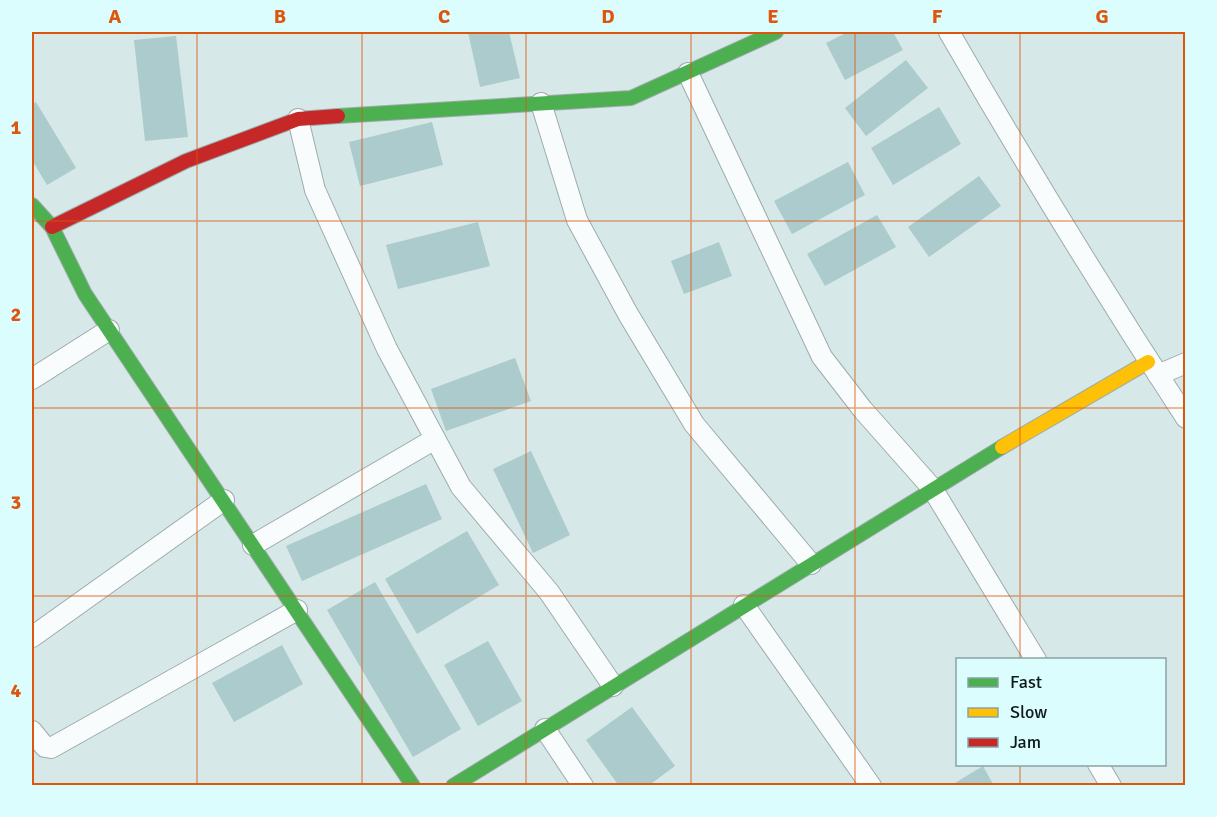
<svg xmlns="http://www.w3.org/2000/svg" width="1217" height="817" font-family="Signika,sans-serif">
<rect width="100%" height="100%" fill="#d7e8e8"/>
<!-- building -->
<g fill="#abcbcc">
<polygon points="468,32 509,32 520,78 480,87"/>
<polygon points="848,32 893,32 903,50 845,80 826,43"/>
<polygon points="176,36 188,137 145,141 134,40"/>
<polygon points="906,60 928,88 866,136 845,108"/>
<polygon points="36,102 76,168 47,185 32,160 32,105"/>
<polygon points="939,107 961,144 893,185 871,148"/>
<polygon points="432,122 443,165 360,186 349,142"/>
<polygon points="848,162 865,195 792,234 774,201"/>
<polygon points="979,176 1001,206 929,257 908,227"/>
<polygon points="877,215 896,247 825,286 807,254"/>
<polygon points="478,222 490,266 398,289 386,245"/>
<polygon points="719,242 732,276 684,294 671,261"/>
<polygon points="515,358 531,401 446,431 431,389"/>
<polygon points="531,451 570,535 533,553 493,469"/>
<polygon points="426,484 442,519 302,581 286,546"/>
<polygon points="467,531 499,585 417,634 385,579"/>
<polygon points="375,582 461,729 413,757 327,610"/>
<polygon points="488,641 522,701 478,726 444,665"/>
<polygon points="282,645 303,684 234,722 212,683"/>
<polygon points="632,707 675,766 648,786 619,786 586,740"/>
<polygon points="983,766 994,786 950,786"/>
</g>
<g fill="none" stroke-linecap="round" stroke-linejoin="round">
<defs>
<g id="street">
<path d="M 949,32 C 1024,162 1103,291 1186,418"/>
<polyline points="688,73 822,357 863,410 932,488 1036,660"/>
<polyline points="541,103 577,220 628,314 694,424 811,564"/>
<polyline points="298,119 315,190 387,349 461,487 549,592 613,686"/>
<polyline points="1158,375 1186,363"/>
<polyline points="32,379 109,330"/>
<polyline points="253,545 435,439"/>
<polyline points="744,605 871,786"/>
<polyline points="32,637 224,500"/>
<polyline points="545,729 583,786"/>
<polyline points="32,731 45,747 51,748 297,610"/>
<polyline points="1098,764 1111,786"/>
</g>
<g id="fast">
<polyline points="338,116 631,98 776,32"/>
<polyline points="32,205 52,227 85,294 413,786"/>
<polyline points="453,786 1002,447"/>
</g>
<polyline id="slow" points="1002,447 1148,362"/>
<polyline id="jam" points="52,227 186,161 298,119 338,116"/>
</defs>
<!-- street casing -->
<use href="#street" stroke="#9dabab" stroke-width="22"/>
<!-- fast casing -->
<use href="#fast" stroke="#9dabab" stroke-width="16"/>
<!-- slow casing -->
<use href="#slow" stroke="#9dabab" stroke-width="16"/>
<!-- jam casing -->
<use href="#jam" stroke="#9dabab" stroke-width="16"/>
<!-- street -->
<use href="#street" stroke="#f9fcfc" stroke-width="20"/>
<!-- fast -->
<use href="#fast" stroke="#4caf50" stroke-width="14"/>
<!-- slow -->
<use href="#slow" stroke="#ffc107" stroke-width="14"/>
<!-- jam -->
<use href="#jam" stroke="#c62828" stroke-width="14"/>
</g>
<!-- grid -->
<path fill="none" stroke="#dd560d" stroke-width="1.5" stroke-opacity="0.55" d="M 197,32 L 197,786M 362,32 L 362,786M 526,32 L 526,786M 691,32 L 691,786M 855,32 L 855,786M 1020,32 L 1020,660M 32,221 L 1186,221M 32,408 L 1186,408M 32,596 L 1186,596M 1020,764 L 1020,786"/>
<!-- border -->
<rect width="1217" height="817" fill="none" stroke="#dcfdfd" stroke-width="66"/>
<!-- legend -->
<rect x="956" y="658" width="210" height="108" fill="#dcfdfd" stroke="#89a2a2" stroke-width="1.5"/>
<rect x="968" y="678" width="30" height="9" fill="#4caf50" stroke="#89a2a2" stroke-width="1.5"/>
<text x="1010" y="688" font-size="18" fill="#0d191a">Fast</text>
<rect x="968" y="708" width="30" height="9" fill="#ffc107" stroke="#89a2a2" stroke-width="1.5"/>
<text x="1010" y="718" font-size="18" fill="#0d191a">Slow</text>
<rect x="968" y="738" width="30" height="9" fill="#c62828" stroke="#89a2a2" stroke-width="1.5"/>
<text x="1010" y="748" font-size="18" fill="#0d191a">Jam</text>
<rect x="33" y="33" width="1151" height="751" fill="none" stroke="#dd560d" stroke-width="2"/>
<g font-size="20" text-anchor="middle" font-weight="bold" fill="#dd560d">
<text x="115" y="23">A</text>
<text x="280" y="23">B</text>
<text x="444" y="23">C</text>
<text x="608" y="23">D</text>
<text x="773" y="23">E</text>
<text x="937" y="23">F</text>
<text x="1102" y="23">G</text>
<text x="16" y="134">1</text>
<text x="16" y="321">2</text>
<text x="16" y="509">3</text>
<text x="16" y="697">4</text>
</g>
</svg>
